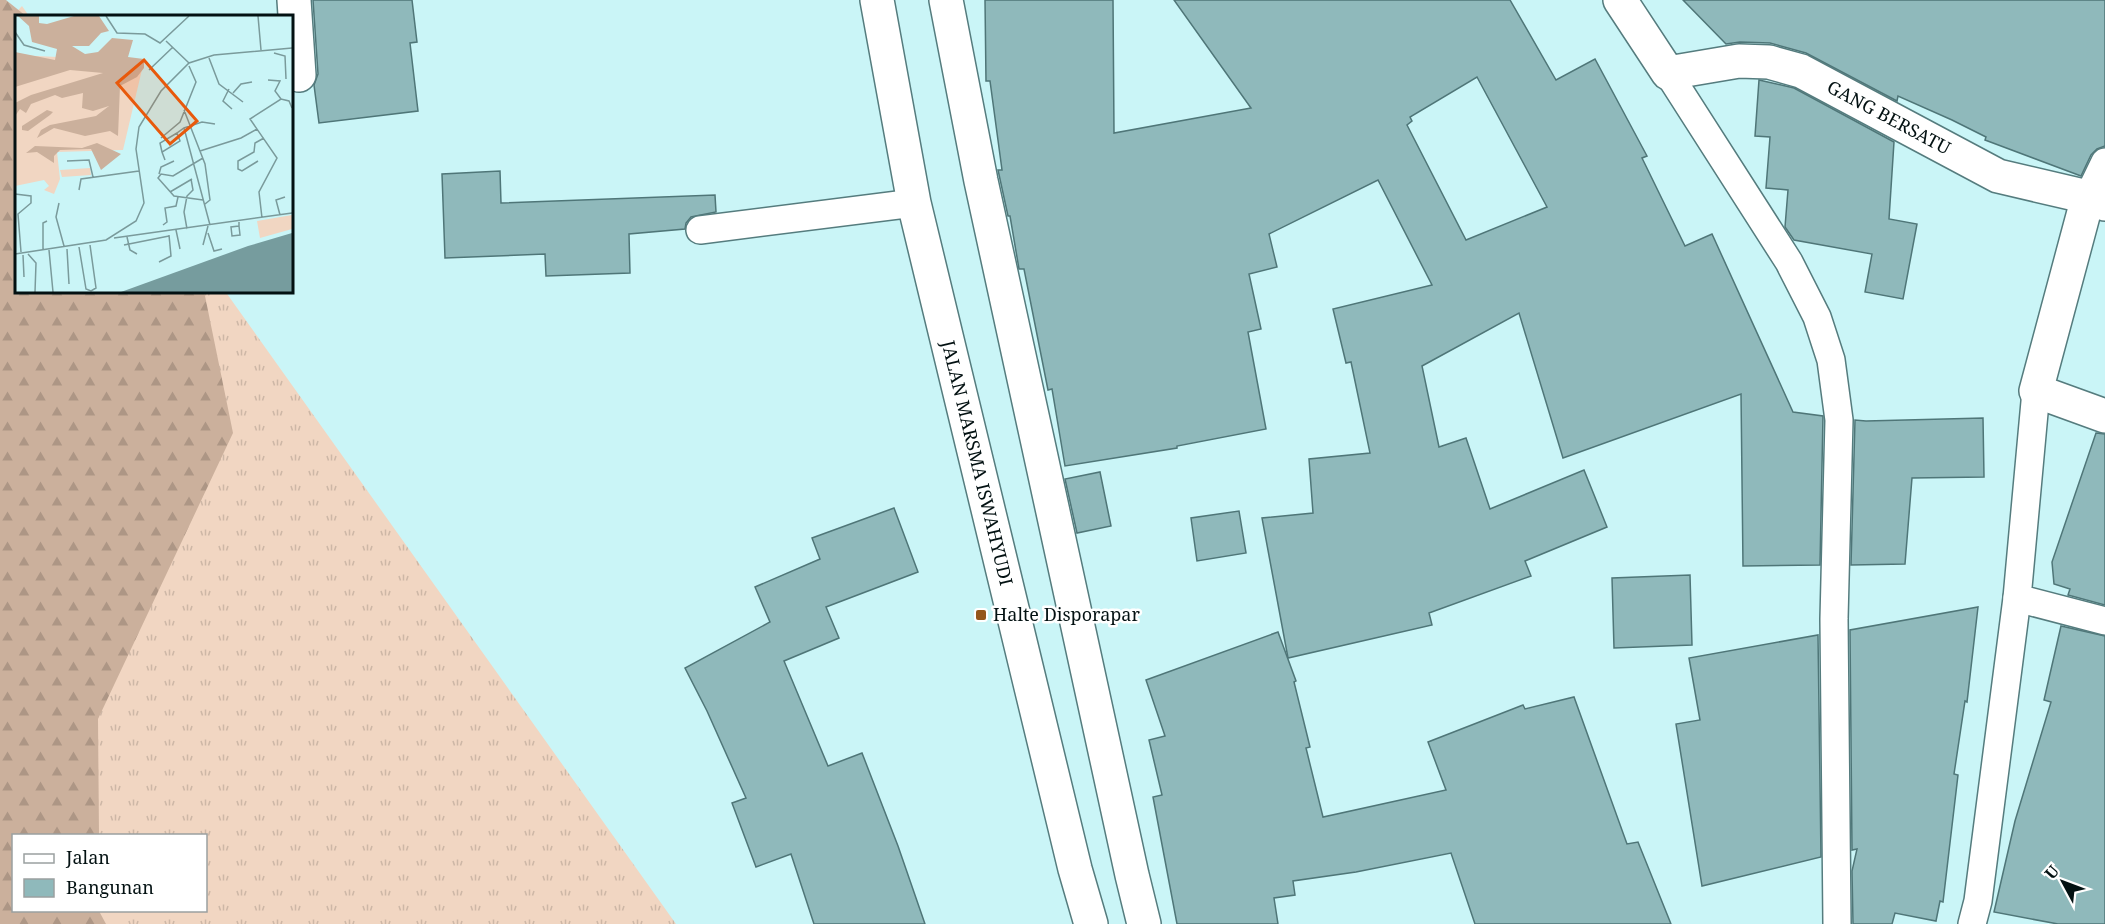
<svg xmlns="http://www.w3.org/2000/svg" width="2105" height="924" font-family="'Noto Serif',serif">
<defs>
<pattern id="grass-tufts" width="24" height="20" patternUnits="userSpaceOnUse" patternTransform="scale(1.5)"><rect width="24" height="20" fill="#f1d6c2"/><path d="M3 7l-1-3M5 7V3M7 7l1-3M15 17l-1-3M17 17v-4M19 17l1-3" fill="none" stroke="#cdb7a6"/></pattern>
<pattern id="forest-firs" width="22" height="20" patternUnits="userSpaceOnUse" patternTransform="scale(1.5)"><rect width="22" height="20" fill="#cbb09c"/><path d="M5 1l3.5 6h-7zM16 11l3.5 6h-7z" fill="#ad9685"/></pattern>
</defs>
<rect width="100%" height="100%" fill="#caf5f7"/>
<!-- grass -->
<path fill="url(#grass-tufts)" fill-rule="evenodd" d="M 22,6 L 29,16 L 16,16 L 16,291 L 225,291 L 676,924 L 0,924 L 0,29 ZM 14,836 L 206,836 L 206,910 L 14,910 Z"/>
<!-- forest -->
<polygon fill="url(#forest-firs)" points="0,0 6,0 26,16 16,16 16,291 204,291 233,433 98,719 99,835 14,836 14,910 99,911 106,924 0,924"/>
<!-- building -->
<g fill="#8fb9bb" stroke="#4f7678" stroke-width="1.5" fill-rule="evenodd">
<polygon points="313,0 412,0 417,42 410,43 418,111 319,123 314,85 318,74"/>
<path d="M 985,0 L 1113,0 L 1114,133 L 1251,108 L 1174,0 L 1510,0 L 1556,80 L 1595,59 L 1647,156 L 1642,158 L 1685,246 L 1712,234 L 1793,412 L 1823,416 L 1820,565 L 1743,566 L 1741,394 L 1563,458 L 1519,313 L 1422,366 L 1439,447 L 1466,438 L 1490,509 L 1584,470 L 1607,527 L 1525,561 L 1531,576 L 1429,613 L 1432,625 L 1288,658 L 1262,518 L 1313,513 L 1309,459 L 1370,453 L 1351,362 L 1346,363 L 1333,309 L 1432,285 L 1378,180 L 1269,234 L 1277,267 L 1249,274 L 1261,329 L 1248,332 L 1266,429 L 1177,446 L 1177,448 L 1065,466 L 1052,389 L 1048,390 L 1024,269 L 1019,269 L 1010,216 L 1008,216 L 998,170 L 1002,170 L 990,81 L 986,81 ZM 1477,77 L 1547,207 L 1466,240 L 1407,125 L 1412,121 L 1410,117 Z"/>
<polygon points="1683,0 2105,0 2105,146 2097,149 2091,155 2081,176 1985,140 1986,137 1952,120 1898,96 1897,101 1806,53 1770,43 1740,42 1726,44"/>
<polygon points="1759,80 1794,88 1894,142 1889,219 1917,224 1903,299 1865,292 1872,254 1794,240 1785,227 1788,190 1766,188 1770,137 1755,136"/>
<polygon points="500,171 501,203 715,195 716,212 691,217 686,223 685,229 629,234 630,273 546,276 545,254 445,258 442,174"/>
<polygon points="1983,418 1984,477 1912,478 1905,564 1851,565 1855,420 1866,421"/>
<polygon points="2096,433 2105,434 2105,605 2068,595 2070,589 2054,584 2052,562"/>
<polygon points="1100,472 1111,526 1077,533 1065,479"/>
<polygon points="894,508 918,572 826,607 839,638 784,661 828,766 862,753 898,846 925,924 814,924 791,854 756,867 732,803 746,798 707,711 685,668 770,622 755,587 820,559 812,538"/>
<polygon points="1239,511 1246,553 1197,561 1191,518"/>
<polygon points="1690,575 1692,645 1614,648 1612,578"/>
<polygon points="1978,607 1967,702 1965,701 1954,774 1958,775 1943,902 1940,901 1936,921 1895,913 1892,924 1853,924 1852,871 1857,849 1852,850 1850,630"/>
<polygon points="2061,626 2105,636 2105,924 2058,924 1994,912 2015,821 2051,702 2044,700"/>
<polygon points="1278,632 1296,681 1294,682 1310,747 1306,748 1323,817 1446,790 1428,742 1523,705 1525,709 1574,697 1627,844 1638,842 1671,924 1475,924 1451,853 1356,872 1293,881 1295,895 1274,898 1278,924 1177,924 1153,797 1162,795 1149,740 1165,736 1146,680"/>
<polygon points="1818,635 1821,857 1702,886 1676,724 1700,720 1689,658"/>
</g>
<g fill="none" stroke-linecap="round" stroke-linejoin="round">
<defs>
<g id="service">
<polyline points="1668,73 1789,262 1817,317 1831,360 1839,420 1834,619 1837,924"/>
<polyline points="2088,197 2105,162"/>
<polyline points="700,230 914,203"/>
<polyline points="2036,391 2017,598 2105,621"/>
<polyline points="1972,924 1978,901 2017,598"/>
</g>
<g id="minor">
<polyline points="294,0 299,75"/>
<path id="s1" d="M 1620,0 L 1668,73 L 1739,61 L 1769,62 L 1801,71 L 1998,176 L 2088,197 L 2105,204"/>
<polyline points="2088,197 2036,391 2105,416"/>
</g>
<g id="trunk">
<path id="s2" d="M 877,0 L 914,203 L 1075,869 L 1091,924"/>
<polyline points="946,0 981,181 1132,875 1144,924"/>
</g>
</defs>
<!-- service casing -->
<use href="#service" stroke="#557c7e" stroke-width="30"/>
<!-- minor casing -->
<use href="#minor" stroke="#557c7e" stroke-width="36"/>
<!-- trunk casing -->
<use href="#trunk" stroke="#557c7e" stroke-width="36"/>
<!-- service -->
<use href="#service" stroke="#fff" stroke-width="27"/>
<!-- minor -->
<use href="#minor" stroke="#fff" stroke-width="33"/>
<!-- trunk -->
<use href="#trunk" stroke="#fff" stroke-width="33"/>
</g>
<!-- markers -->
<rect fill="#94561b" stroke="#fff" stroke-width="2" x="975" y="609" width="12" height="12" rx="3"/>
<g text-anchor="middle" stroke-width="5" stroke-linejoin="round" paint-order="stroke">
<!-- street labels -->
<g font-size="18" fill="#031112" stroke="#fff">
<text dy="6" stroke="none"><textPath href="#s1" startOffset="322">GANG BERSATU</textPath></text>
<text dy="6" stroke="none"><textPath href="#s2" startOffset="474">JALAN MARSMA ISWAHYUDI</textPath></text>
</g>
<!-- poi labels -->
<g font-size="18" fill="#031112" stroke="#fff" text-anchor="start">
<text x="993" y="621">Halte Disporapar</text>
</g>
</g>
<!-- overview -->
<g transform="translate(15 15)">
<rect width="278" height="278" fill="#caf5f7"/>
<path d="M 0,40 L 129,46 L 108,135 L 42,137 L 45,164 L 39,179 L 29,175 L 34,171 L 29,165 L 0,171 Z" fill="#f1d6c2"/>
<path d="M 3,1 L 24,1 L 24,8 L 32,9 L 59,1 L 84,1 L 94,16 L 86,18 L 74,31 L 57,31 L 70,39 L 83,37 L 97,23 L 118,25 L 113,42 L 129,44 L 129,53 L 122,62 L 105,71 L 103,121 L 95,116 L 70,121 L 39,113 L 22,123 L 26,115 L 35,110 L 81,101 L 94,91 L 78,96 L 67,93 L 68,78 L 47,83 L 40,80 L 16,89 L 11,98 L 5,94 L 0,101 L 0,88 L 16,80 L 88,58 L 55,55 L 0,72 L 0,37 L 40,45 L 42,34 L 17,27 L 14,11 ZM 32,95 L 38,97 L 35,100 L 13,116 L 7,115 L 7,111 ZM 82,128 L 106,139 L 86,155 L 76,134 L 45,135 L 39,141 L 39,148 L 22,137 L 11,138 L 20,131 L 67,133 Z" fill="#cbb09c"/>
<path d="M 75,153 L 76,160 L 47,162 L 45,155 ZM 277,200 L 277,214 L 245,223 L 242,206 Z" fill="#f1d6c2"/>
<path d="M 277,218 L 277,277 L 106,277 L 233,231 Z" fill="#769c9e"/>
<path fill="none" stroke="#7a9a9b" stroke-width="1.5" d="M 91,1 L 102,18 L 130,19 L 145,28 L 174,1M 243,1 L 246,35M 0,17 L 9,30 L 30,36M 151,26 L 174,48M 259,38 L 270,41 L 271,64M 194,43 L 204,69 L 228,87M 134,55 L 158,32M 253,65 L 265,66 L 260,76 L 266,84M 214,74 L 208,86 L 217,94M 218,78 L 226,69 L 237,67M 169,95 L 190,149 L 195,185 L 190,189M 169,113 L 195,210M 146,123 L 165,107 L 181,67 L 174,51M 185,136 L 226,123 L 242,114M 147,137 L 145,128 L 162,118M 188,143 L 158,161 L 146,159 L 143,163 L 159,181 L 188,185M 150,145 L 147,137 L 165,126 L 162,118 L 169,113 L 187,107 L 200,109M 52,146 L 74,145 L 78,162M 243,146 L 227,156 L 223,154 L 223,146 L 239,137 L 240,128 L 249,123M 144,159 L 146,152 L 159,146M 64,175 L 66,164 L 124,156M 155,177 L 177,164M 0,179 L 16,181 L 16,188 L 3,199 L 6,237M 44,188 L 41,202 L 49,231M 265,200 L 261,185 L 270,182M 247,203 L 244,177 L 262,143 L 235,104 L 266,84 L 274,86 L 277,93M 224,207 L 224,211 L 225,220 L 217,221 L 216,212 L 224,211M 148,210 L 152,207 L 150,193 L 161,191 L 163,182M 172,214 L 169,197 L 172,181 L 178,175 L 176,164M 161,215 L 165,234M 193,218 L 199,236 L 207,234M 112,222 L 115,235 L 122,239M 99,223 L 277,198M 109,230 L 154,221M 188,230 L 193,211M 64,232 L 71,274 L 76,276 L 81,273 L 75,230M 28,234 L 28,208 L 32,206M 52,234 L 54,269M 34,235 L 38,277M 0,239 L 91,225 L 121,206 L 129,188 L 121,134 L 124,112 L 146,76 L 174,48 L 199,40 L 277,33M 13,239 L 21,248 L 20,277M 8,240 L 9,262M 144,247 L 156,241 L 154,220"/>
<path fill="#e8590c" fill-opacity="0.15" stroke="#e8590c" stroke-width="3" d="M 129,45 L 182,106 L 155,129 L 102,68 Z"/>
<rect width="278" height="278" fill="none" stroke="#031112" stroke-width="3"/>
</g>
<!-- legend -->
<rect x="12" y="834" width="195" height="78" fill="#ffffff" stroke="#9aa0a0" stroke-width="1.5"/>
<rect x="24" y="854" width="30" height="9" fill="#ffffff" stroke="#9aa0a0" stroke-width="1.5"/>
<text x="66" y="864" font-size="18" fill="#031112">Jalan</text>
<rect x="24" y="879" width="30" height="18" fill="#8fb9bb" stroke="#9aa0a0" stroke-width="1.5"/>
<text x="66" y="894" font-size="18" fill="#031112">Bangunan</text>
<!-- north arrow -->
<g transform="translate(2063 882) rotate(311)" stroke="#ffffff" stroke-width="4.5" paint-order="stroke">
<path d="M0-4.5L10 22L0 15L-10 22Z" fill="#031112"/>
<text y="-9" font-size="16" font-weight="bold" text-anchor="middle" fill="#031112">U</text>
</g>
</svg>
